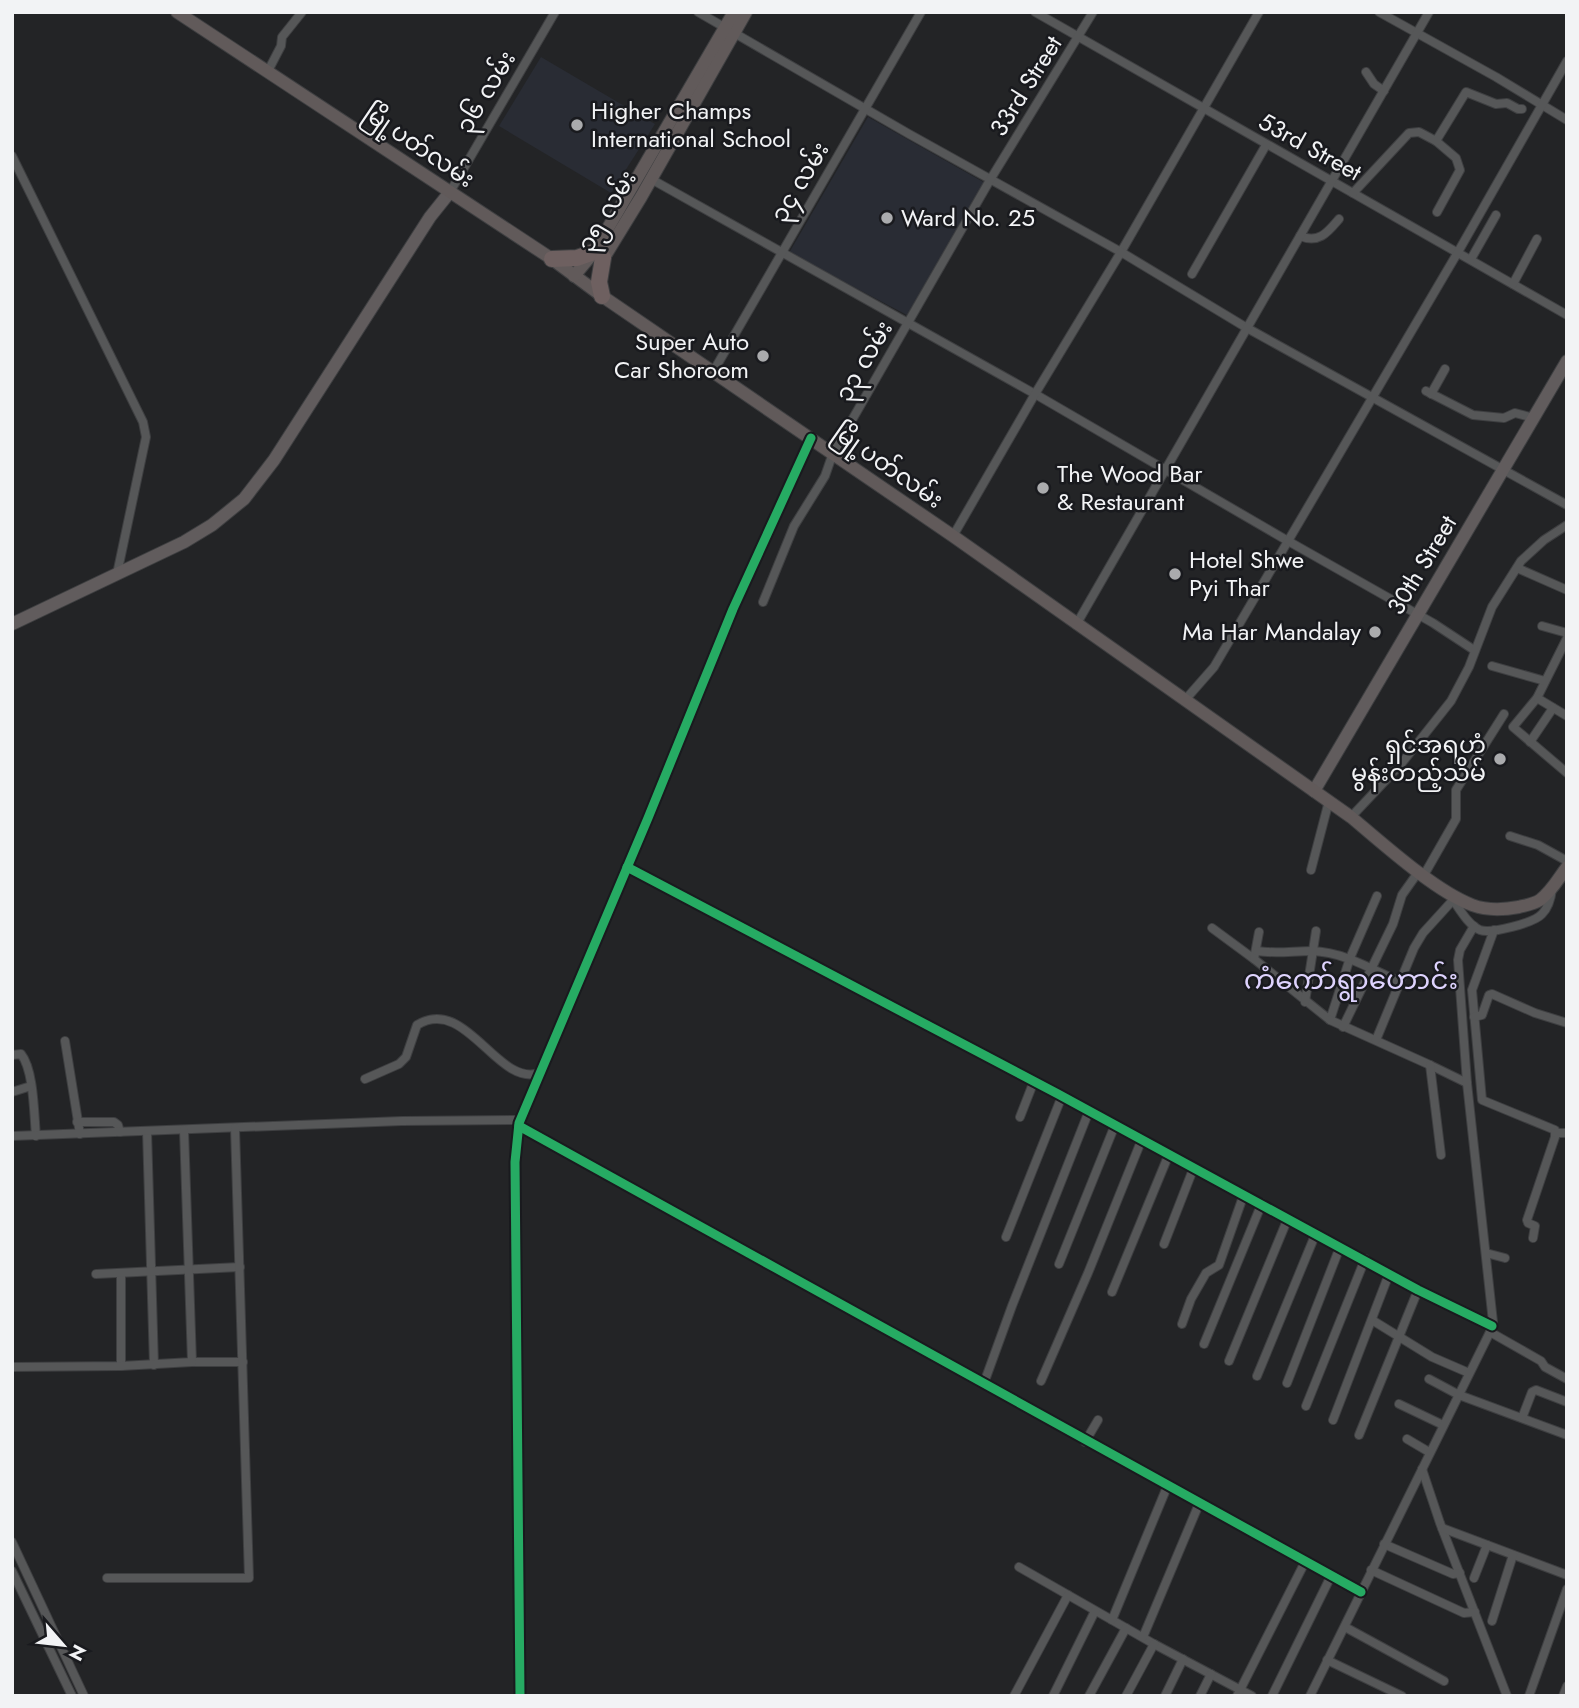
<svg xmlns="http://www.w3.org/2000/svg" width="1579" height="1708" font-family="Jost,'Noto Sans Myanmar',sans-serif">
<rect width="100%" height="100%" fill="#232426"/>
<!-- built -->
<g fill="#292c34">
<polygon points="541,57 655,124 611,193 499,126"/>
<polygon points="868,117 985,183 907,315 789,253"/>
</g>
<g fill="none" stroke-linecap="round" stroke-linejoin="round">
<defs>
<g id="street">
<polyline points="698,12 909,134 1121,252 1259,12"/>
<polyline points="1035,12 1567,315"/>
<polyline points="1379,12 1496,77 1567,120"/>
<polyline points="268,71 281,46 282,37 302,12"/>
<polyline points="1366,72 1374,84 1384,91"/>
<polyline points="1436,141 1456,158 1460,170 1437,212"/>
<polyline points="12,156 143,422 146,437 117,574"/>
<polyline points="651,179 1035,394 1288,541 1214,667 1185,700"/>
<polyline points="450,192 555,12"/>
<polyline points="1353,193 1409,133 1419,132 1436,141 1466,92 1496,104 1507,103 1518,109 1522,109"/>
<path d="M 1300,236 C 1319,244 1328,232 1339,219"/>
<polyline points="1471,259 1496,215"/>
<polyline points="1192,274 1266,145"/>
<polyline points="1513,284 1537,239"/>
<polyline points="713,372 921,12"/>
<polyline points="1426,391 1473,415 1504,418 1515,413 1534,418"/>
<polyline points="1431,394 1445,369"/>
<polyline points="953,536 1035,394 1121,252 1247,328 1567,505"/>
<polyline points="1517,568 1567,590"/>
<polyline points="763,602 794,526 825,476 833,453 990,180 1093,12"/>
<polyline points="1076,625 1429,12"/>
<polyline points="1542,626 1567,633"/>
<polyline points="1567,638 1537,698 1513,727 1567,773"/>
<polyline points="1474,650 1433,623 1288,541 1458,252 1567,61"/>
<polyline points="1492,666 1545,681"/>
<polyline points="1537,698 1567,716"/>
<polyline points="1530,742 1553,708"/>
<polyline points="1351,817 1401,764 1451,701 1469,667 1492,607 1521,561 1544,540 1567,525"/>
<polyline points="1510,836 1538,845 1567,861"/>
<polyline points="627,867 1058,1094 1418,1290 1492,1326"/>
<polyline points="1311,870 1329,801"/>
<polyline points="1424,875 1456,819 1456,790 1504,714"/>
<path d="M 1451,897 C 1459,908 1468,925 1480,930 C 1491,934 1534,923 1542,914 C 1549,907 1551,898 1552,889"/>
<polyline points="1212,928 1254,959"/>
<polyline points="1494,930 1472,990 1482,1100 1555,1130 1555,1137 1527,1220 1528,1223 1535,1226 1533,1238"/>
<polyline points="1259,932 1254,959 1330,1020 1350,958 1377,896"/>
<path d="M 1257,951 C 1275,954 1293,951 1312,951 C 1344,952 1371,969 1400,982"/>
<polyline points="1305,1002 1316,931"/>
<polyline points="1474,1017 1482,1015 1489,995 1492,994 1535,1013 1567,1023"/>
<polyline points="1330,1020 1430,1065 1467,1083"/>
<polyline points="1343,1027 1393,924 1402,895 1419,871"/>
<polyline points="1376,1040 1414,948 1423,933 1453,900"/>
<polyline points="65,1041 80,1134"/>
<path d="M 12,1055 L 21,1054 C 34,1070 34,1115 36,1136"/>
<polyline points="1430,1065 1441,1155"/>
<path d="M 365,1079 L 399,1064 L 406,1057 L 417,1025 C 466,995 497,1087 539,1073"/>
<polyline points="12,1092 31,1086"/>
<polyline points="1020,1117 1034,1081"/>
<polyline points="77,1122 114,1122 118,1125 120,1132"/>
<polyline points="519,1126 1361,1592"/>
<polyline points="147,1131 154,1365"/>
<polyline points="1555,1133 1567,1133"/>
<polyline points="12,1136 402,1121 520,1120"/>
<polyline points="1006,1237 1062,1096"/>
<polyline points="1164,1244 1194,1167"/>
<polyline points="1486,1253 1505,1258"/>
<polyline points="1059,1264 1115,1125"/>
<polyline points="121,1273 121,1366"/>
<polyline points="96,1274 240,1267"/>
<polyline points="1112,1292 1169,1154"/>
<polyline points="1372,1320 1432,1357 1469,1373"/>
<polyline points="1182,1324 1191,1299 1206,1273 1219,1265 1244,1194"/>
<polyline points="1490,1332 1541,1361 1545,1367 1567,1379"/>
<polyline points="1204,1344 1262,1203"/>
<polyline points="1229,1361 1288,1218"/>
<polyline points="192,1362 243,1362"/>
<polyline points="12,1367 121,1366 192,1362 184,1130"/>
<polyline points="1257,1376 1316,1233"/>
<polyline points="1429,1379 1459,1395 1567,1435"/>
<polyline points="1041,1381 1088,1273 1142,1139"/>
<polyline points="984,1383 1012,1306 1089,1111"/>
<polyline points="1287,1383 1340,1247"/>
<polyline points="1399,1404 1443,1425"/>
<polyline points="1306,1406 1365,1259"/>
<polyline points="1522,1418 1532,1392 1536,1390 1567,1402"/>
<polyline points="1333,1420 1389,1274"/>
<polyline points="1359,1435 1418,1290"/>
<polyline points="1407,1439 1429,1452"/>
<polyline points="1085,1442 1098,1420"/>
<polyline points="1422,1469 1440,1523 1507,1696"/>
<polyline points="1442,1528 1567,1575"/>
<polyline points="12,1542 84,1696"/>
<polyline points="1384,1544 1453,1574 1460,1573"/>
<polyline points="1019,1567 1154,1644 1252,1696"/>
<polyline points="1371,1570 1464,1613 1475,1612"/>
<polyline points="12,1571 72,1696"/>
<polyline points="107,1578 249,1578 235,1128"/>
<polyline points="1474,1578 1487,1545"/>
<polyline points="1112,1620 1167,1487"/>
<polyline points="1492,1621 1513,1555"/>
<polyline points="1345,1627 1444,1681"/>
<polyline points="1143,1637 1199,1504"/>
<polyline points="1327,1660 1402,1696"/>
<polyline points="520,1696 515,1162 519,1123 648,818 733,609 811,438"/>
<polyline points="1014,1696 1068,1595"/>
<polyline points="1053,1696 1095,1611"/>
<polyline points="1089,1696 1126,1628"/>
<polyline points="1126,1696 1154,1644"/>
<polyline points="1165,1696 1183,1659"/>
<polyline points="1200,1696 1211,1674"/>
<polyline points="1237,1696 1305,1562"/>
<polyline points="1272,1696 1331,1576"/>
<polyline points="1310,1696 1490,1332 1493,1322 1467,1083 1458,960 1460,950 1474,926"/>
<polyline points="1529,1696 1567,1589"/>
<polyline points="1563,1696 1567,1686"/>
</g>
<g id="secondary">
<polyline points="12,624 184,542 212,525 244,499 274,460 430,217 450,192"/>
<polyline points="1314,791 1567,361"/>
</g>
<g id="primary">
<path d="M 177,12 L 552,259 L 602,296 L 953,536 L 1351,817 C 1382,843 1435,891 1472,905 C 1488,911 1503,910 1519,907 C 1527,905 1534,904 1540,900 C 1552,891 1558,879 1567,867"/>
<polyline points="600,264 641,197 746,12"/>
<polyline points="574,276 594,252 734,12"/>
</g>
<g id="highway">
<polyline points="552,259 577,258 594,252"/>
<polyline points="602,296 599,282 603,258"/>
</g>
</defs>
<!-- street casing -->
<use href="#street" stroke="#3e3f41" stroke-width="10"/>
<!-- secondary casing -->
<use href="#secondary" stroke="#3e3f41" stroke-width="14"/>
<!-- primary casing -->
<use href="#primary" stroke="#3e3f41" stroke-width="14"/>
<!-- highway casing -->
<use href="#highway" stroke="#3e3f41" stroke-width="18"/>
<!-- street -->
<use href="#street" stroke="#565758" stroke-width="8"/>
<!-- secondary -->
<use href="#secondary" stroke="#615c5d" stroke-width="12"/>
<!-- primary -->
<use href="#primary" stroke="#615a5a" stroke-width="12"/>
<!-- highway -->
<use href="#highway" stroke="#6e6060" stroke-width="16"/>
<defs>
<g id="cycleway">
<polyline points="627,867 1058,1094 1418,1290 1492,1326"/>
<polyline points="519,1126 1361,1592"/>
<polyline points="520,1696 515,1162 519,1123 648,818 733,609 811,438"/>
</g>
</defs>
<!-- cycleway casing -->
<use href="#cycleway" stroke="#191a1e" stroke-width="13"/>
<!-- cycleway -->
<use href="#cycleway" stroke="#26ab63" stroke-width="9"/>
</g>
<!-- markers -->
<g fill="#aaabad" stroke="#191a1e" stroke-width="2.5">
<circle cx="577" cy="125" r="7"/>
<circle cx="887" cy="218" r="7"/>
<circle cx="763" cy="356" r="7"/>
<circle cx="1043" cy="488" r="7"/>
<circle cx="1175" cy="574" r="7"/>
<circle cx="1375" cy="632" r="7"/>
<circle cx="1500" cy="759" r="7"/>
</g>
<g text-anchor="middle" stroke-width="5" stroke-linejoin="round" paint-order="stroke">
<!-- street labels -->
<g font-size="24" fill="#f2f3f5" stroke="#191a1e">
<text transform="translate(1026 86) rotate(-58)" y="8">33rd Street</text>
<text transform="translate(486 92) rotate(-59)" y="8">၃၆ လမ်း</text>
<text transform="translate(419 146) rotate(34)" y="8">မြို့ပတ်လမ်း</text>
<text transform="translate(1310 147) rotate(29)" y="8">53rd Street</text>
<text transform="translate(800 182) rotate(-59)" y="8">၃၄ လမ်း</text>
<text transform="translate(607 211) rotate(-59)" y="8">၃၅ လမ်း</text>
<text transform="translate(864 361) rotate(-60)" y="8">၃၃ လမ်း</text>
<text transform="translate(888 466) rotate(35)" y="8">မြို့ပတ်လမ်း</text>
<text transform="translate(1422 565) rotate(-59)" y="8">30th Street</text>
</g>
<!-- poi labels -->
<g font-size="24" fill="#f2f3f5" stroke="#191a1e" text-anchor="start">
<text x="591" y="119">Higher Champs<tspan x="591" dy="28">International School</tspan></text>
<text x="901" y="226">Ward No. 25</text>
<text x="749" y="350" text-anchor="end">Super Auto<tspan x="749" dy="28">Car Shoroom</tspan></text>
<text x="1057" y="482">The Wood Bar<tspan x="1057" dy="28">&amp; Restaurant</tspan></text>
<text x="1189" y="568">Hotel Shwe<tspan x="1189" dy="28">Pyi Thar</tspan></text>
<text x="1361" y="640" text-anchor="end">Ma Har Mandalay</text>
<text x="1486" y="753" text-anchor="end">ရှင်အရဟံ<tspan x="1486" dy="28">မွန်းတည့်သိမ်</tspan></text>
</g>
<!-- quarter labels -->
<g font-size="28" fill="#ded3fe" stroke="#191a1e">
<text x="1351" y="989">ကံကော်ရွာဟောင်း</text>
</g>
</g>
<!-- border -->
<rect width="1579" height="1708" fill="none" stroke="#f2f3f5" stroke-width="28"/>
<!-- north arrow -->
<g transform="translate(63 1645) rotate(118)" stroke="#191a1e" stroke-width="5" paint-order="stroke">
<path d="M0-5L12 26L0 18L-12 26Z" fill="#f2f3f5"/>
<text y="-10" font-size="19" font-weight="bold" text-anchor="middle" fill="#f2f3f5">N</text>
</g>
</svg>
